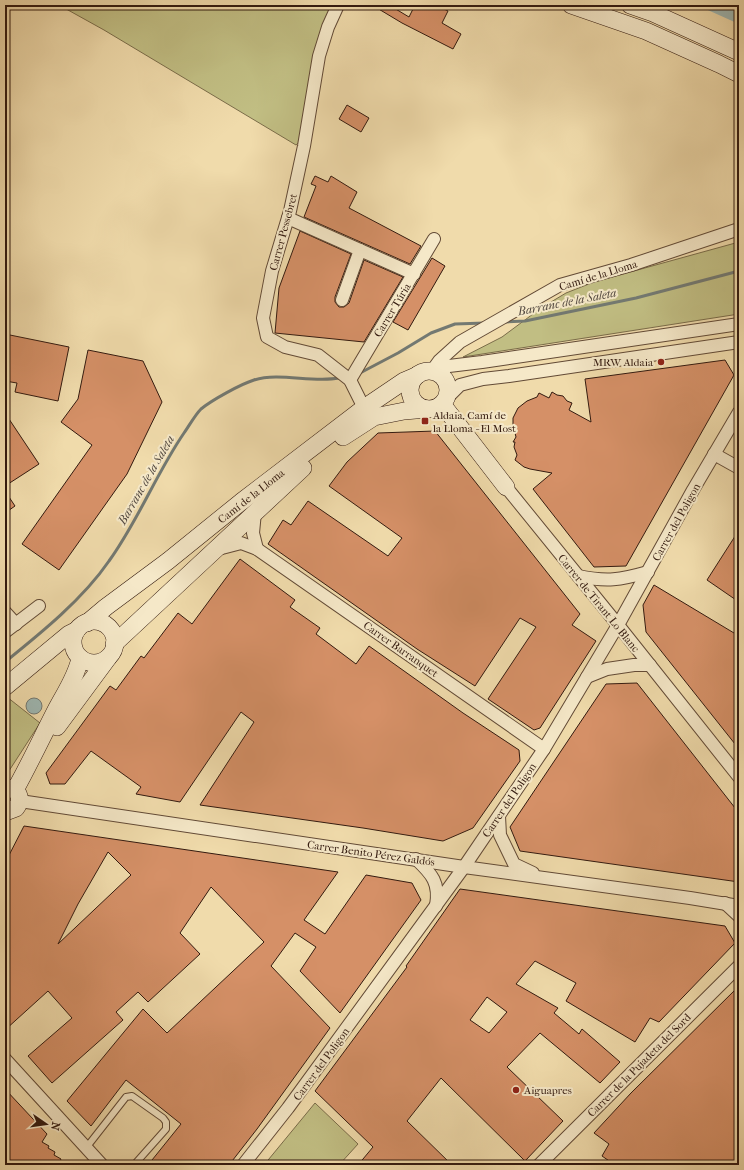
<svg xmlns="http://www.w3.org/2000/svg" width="744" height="1170" font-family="'IM FELL French Canon',serif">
<rect width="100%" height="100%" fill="#f0dbab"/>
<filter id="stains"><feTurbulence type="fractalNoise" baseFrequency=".005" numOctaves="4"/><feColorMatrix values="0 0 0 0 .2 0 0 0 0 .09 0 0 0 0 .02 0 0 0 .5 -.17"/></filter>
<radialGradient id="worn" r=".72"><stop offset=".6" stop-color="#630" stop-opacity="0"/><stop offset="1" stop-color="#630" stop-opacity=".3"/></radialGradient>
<!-- green -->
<g fill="#c1be83" stroke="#7a6c49">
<polygon points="59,5 333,5 302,140 296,145 104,30"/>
<polygon points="739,242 739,314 463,357 502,337 541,308 566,293 594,282"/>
<polygon points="7,697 40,723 5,777 5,698"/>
<polygon points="315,1103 358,1144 339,1165 264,1165"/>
</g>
<!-- water -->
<circle fill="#9eb8b4" stroke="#737972" cx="34" cy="706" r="8"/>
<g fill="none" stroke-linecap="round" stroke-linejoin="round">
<!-- stream -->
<g stroke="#737972" stroke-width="3">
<polyline points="505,322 525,321 636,298 739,271"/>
<polyline points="360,373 398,353 431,333 455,324 485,323"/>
<path d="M 5,662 C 41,633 83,599 109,561 C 138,521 156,474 184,433 C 189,426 195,415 201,409 C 212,400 241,384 254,380 C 279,372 312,383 339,378"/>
</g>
<!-- canal -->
<polyline stroke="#9eb8b4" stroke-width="11" points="710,5 739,18"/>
</g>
<!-- building -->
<g fill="#d59067" stroke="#331a0f" fill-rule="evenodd">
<polygon points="372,5 389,5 409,17 415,5 436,5 448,11 442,23 461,34 453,49 402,23"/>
<polygon points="347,105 369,118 361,132 339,119"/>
<polygon points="315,176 328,182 331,176 357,192 349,208 421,246 410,264 304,217 316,186 311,184"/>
<polygon points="300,231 351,254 335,297 335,302 339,307 344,307 349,303 364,260 403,277 364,342 275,333 279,288"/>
<polygon points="432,258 445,266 408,330 393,322"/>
<polygon points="5,334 69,347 58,401 15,392 17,383 5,381"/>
<polygon points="88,350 143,361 162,402 127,474 59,570 22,544 92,445 61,422 78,399"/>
<polygon points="725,360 734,375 626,566 594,567 533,489 552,473 530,469 524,467 515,460 517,455 514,447 515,442 513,442 516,437 513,425 513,418 518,408 527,401 537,397 539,393 549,398 552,392 557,395 563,396 567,401 572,403 569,410 591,422 585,379"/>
<polygon points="5,413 39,464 5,486"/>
<polygon points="435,431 580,614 572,625 596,641 540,728 534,730 488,699 536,627 520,618 475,686 417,649 268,544 283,520 291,525 308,501 388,556 402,538 329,486 347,462 378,433"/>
<polygon points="5,491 15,506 5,513"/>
<polygon points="739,530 739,602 707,580"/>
<polygon points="240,559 295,600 290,607 320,628 316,634 356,664 369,646 463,713 519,750 520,761 473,828 443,841 363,828 200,805 254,722 241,712 180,802 136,794 141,787 91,751 65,784 50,784 46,773 110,686 116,690 141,656 144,658 178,613 192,624"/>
<polygon points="654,585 739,636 739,749 646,632 643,605"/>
<polygon points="637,683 739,813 739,882 520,851 510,827 606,684"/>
<path d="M 24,826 L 338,872 L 304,920 L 325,934 L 366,875 L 412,883 L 421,900 L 340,1013 L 300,971 L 316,947 L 295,933 L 271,966 L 330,1028 L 257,1129 L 229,1165 L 148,1165 L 181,1124 L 126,1080 L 91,1126 L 67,1101 L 143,1009 L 167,1033 L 264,942 L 211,887 L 180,933 L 200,954 L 148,1002 L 138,992 L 116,1012 L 123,1020 L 52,1083 L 28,1056 L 72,1018 L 48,991 L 5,1030 L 5,863 ZM 108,852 L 131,875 L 58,944 L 78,904 Z"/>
<path d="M 460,889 L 725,926 L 735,943 L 659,1022 L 650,1018 L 635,1042 L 566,1001 L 576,983 L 535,961 L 516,984 L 558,1008 L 554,1013 L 579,1034 L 582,1029 L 620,1062 L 600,1083 L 540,1033 L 507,1067 L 563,1121 L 525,1161 L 441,1078 L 407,1121 L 452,1165 L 358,1165 L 373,1147 L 315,1091 L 407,967 L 406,966 ZM 487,997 L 507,1012 L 489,1033 L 470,1020 Z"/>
<polygon points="739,986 739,1165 615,1165 602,1156 609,1144 594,1133 631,1093"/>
<polygon points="5,1089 47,1134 42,1142 49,1146 48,1148 55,1152 54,1155 61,1159 58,1165 5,1165"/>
</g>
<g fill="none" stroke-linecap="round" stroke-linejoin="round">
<defs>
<polyline id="lane" points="86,1148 126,1097 132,1096 163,1118 166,1122 166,1129 134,1165"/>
<g id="street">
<polyline points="338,5 328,27 319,56 304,146 290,211 272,271 263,318 267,337 285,347 318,355 350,380 364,408"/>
<polyline points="288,218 414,274"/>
<polyline points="342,300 360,250"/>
<polyline points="431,372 439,361 460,342 560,285 631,265 739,229"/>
<polyline points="436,373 449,366 482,362 739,324"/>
<polyline points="350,380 434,239"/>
<polyline points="444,401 460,385 483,379 509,376 739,342"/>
<polyline points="714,454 739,468"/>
<polyline points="506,487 618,625 739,777"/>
<polyline points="255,512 253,533 257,549"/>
<polyline points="218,549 241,543 257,549 544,749"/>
<path d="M 578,576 C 607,582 620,580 648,572"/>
<polyline points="5,612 16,624"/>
<polyline points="5,632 39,606"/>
<polyline points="587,677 607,669 634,665 650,665"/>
<polyline points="20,801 464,867 690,898 739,906"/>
<polyline points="499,816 500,835 514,864 533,873"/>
<path d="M 416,859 C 432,874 440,883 436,906"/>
<polyline points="725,903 739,916"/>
<polyline points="5,1059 102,1165"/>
<polyline points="243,1165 288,1108 464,867 544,749 618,625 693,490 739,412"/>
<polyline points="539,1165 739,966"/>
</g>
<g id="secondary">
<polyline points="571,5 646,31 719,64 739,74"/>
<polyline points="630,5 653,13 739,52"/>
<circle cx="429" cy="390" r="19"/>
<polyline points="442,404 506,487"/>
<polyline points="343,437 374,417 404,411 427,409"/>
<circle cx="94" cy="642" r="21"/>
<polyline points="87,623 106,607 168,561 241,502 364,408 404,381 418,375"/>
<polyline points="114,644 303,468"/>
<polyline points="5,687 69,634 77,630"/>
<polyline points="57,727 108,658"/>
<path d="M 15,790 C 30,763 43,735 57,708 C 65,693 77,675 80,658"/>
<path d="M 5,810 L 8,811 L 16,808 C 23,799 19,788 6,788"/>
</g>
</defs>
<!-- lane casing -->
<use href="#lane" stroke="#624a36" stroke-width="8"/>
<!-- street casing -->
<use href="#street" stroke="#624a36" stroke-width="14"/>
<!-- secondary casing -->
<use href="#secondary" stroke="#331a0f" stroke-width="18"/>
<!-- lane -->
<use href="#lane" stroke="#f5e8c8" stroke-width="6"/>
<!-- street -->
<use href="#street" stroke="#f5e8c8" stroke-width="12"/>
<!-- secondary -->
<use href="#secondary" stroke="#f5e8c8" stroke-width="17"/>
</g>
<!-- markers -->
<g fill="#8f2418" stroke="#f5e8c8" stroke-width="1.5">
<circle cx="661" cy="362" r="4"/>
<rect x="421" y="417" width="8" height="8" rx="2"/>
<circle cx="516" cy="1090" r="4"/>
</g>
<g text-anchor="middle" stroke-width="4" stroke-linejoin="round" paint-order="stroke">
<!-- street labels -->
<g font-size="11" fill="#331a0f" stroke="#f5e8c8">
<text transform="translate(283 232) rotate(-75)" y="4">Carrer Pessebret</text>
<text transform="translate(598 275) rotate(-17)" y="4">Camí de la Lloma</text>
<text transform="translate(392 310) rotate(-59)" y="4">Carrer Túria</text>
<text transform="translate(251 496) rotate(-38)" y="4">Camí de la Lloma</text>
<text transform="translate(676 522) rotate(-61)" y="4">Carrer del Poligon</text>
<text transform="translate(599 603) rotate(51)" y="4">Carrer de Tirant Lo Blanc</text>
<text transform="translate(401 649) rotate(35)" y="4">Carrer Barranquet</text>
<text transform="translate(509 800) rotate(-56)" y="4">Carrer del Poligon</text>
<text transform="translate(371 853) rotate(8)" y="4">Carrer Benito Pérez Galdós</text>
<text transform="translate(321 1064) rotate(-54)" y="4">Carrer del Poligon</text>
<text transform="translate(639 1065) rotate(-45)" y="4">Carrer de la Pujadeta del Sord</text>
</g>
<!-- poi labels -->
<g font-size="11" fill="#331a0f" stroke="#f5e8c8" text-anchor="start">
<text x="653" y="366" text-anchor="end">MRW Aldaia</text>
<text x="433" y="419">Aldaia, Camí de<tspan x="433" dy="13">la Lloma - El Most</tspan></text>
<text x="524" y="1094">Aiguapres</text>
</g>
<!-- water labels -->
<g font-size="12" font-style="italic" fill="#534941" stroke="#f5e8c8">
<text transform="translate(567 302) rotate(-11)" y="4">Barranc de la Saleta</text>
<text transform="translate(146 480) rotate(-60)" y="4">Barranc de la Saleta</text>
</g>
</g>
<!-- margin -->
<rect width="744" height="1170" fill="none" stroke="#f0dbab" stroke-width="20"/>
<rect x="6" y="6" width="732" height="1158" fill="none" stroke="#331a0f" stroke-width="2"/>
<rect x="10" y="10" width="724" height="1150" fill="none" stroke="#331a0f"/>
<!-- north arrow -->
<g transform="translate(46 1124) rotate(103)" stroke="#f5e8c8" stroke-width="3" paint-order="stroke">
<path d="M0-3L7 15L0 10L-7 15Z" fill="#331a0f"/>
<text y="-6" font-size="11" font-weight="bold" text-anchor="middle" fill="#331a0f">N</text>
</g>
<rect width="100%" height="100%" filter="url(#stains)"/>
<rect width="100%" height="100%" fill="url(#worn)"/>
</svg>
